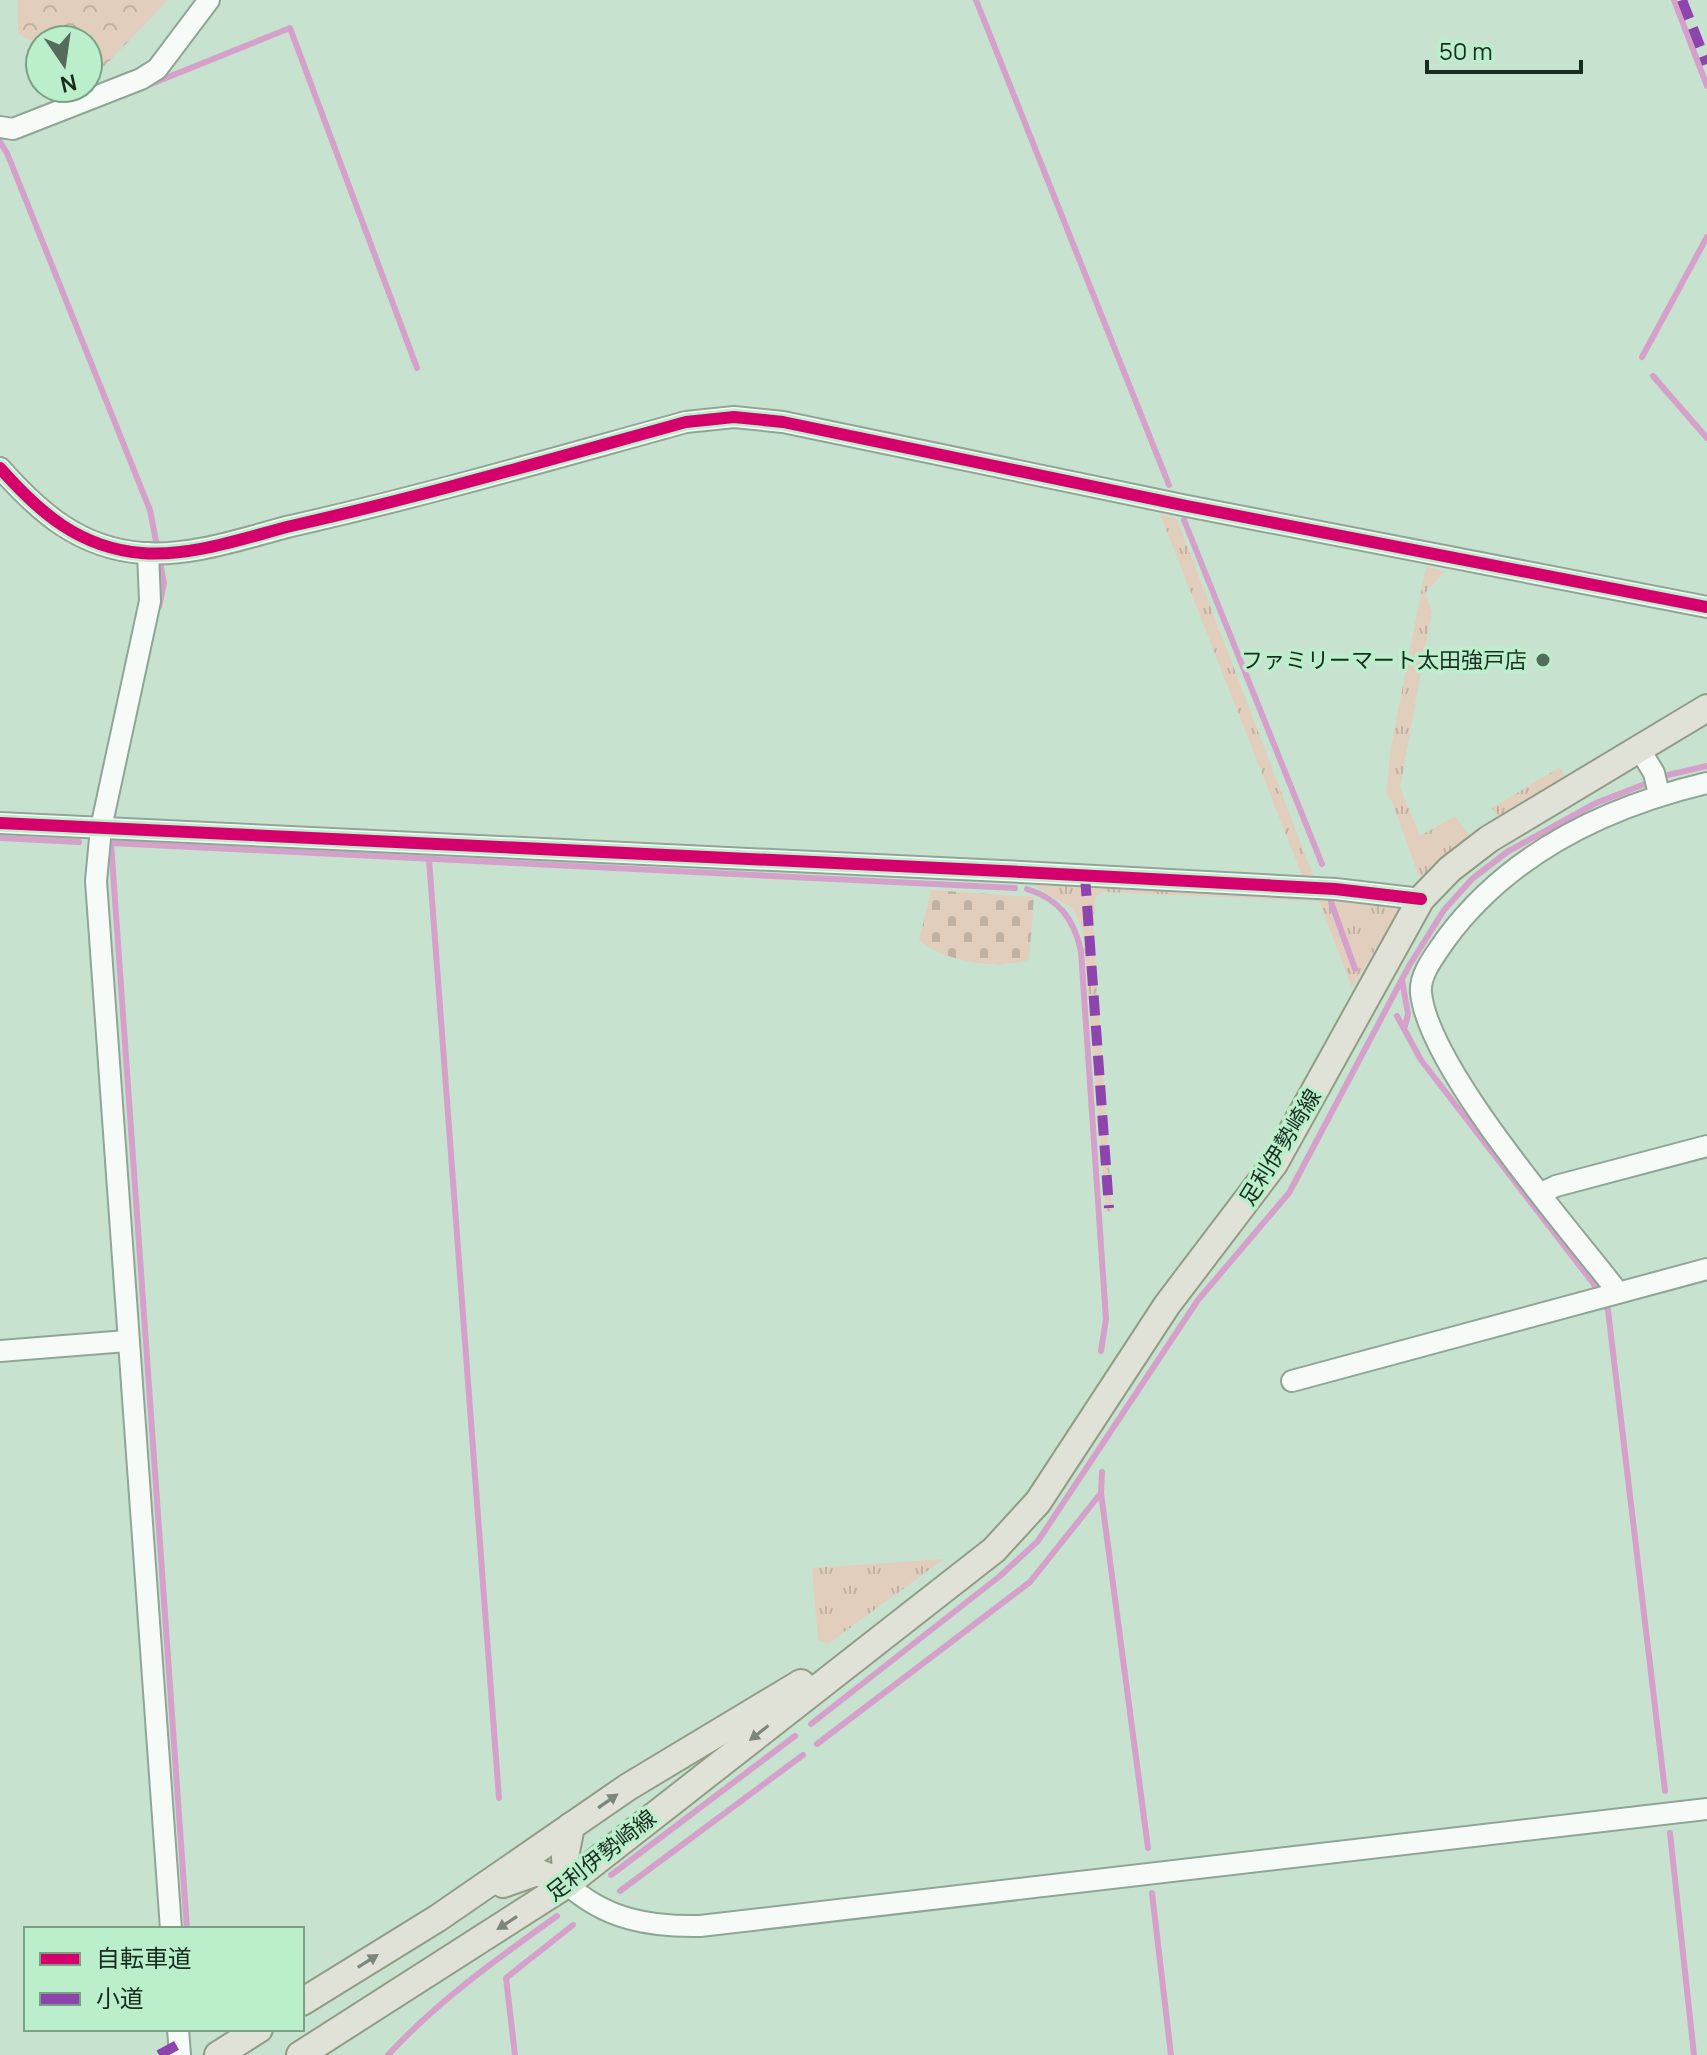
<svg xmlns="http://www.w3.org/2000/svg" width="1707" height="2055" font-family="Manrope,'Noto Sans JP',sans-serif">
<defs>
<pattern id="grass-tufts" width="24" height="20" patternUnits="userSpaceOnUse" patternTransform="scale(2)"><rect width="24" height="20" fill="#e1cebd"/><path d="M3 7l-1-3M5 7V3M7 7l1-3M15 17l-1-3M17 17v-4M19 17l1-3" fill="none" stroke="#c0b1a2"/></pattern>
<pattern id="forest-crowns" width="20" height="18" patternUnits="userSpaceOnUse" patternTransform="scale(2)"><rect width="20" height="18" fill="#e1cebd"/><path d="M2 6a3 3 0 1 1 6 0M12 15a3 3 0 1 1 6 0" fill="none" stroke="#c0b1a2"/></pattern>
<pattern id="cemetery-stones" width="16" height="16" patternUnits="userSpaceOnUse" patternTransform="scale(2)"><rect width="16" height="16" fill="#e1cebd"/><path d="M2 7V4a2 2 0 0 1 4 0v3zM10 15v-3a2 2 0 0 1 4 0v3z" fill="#c0b1a2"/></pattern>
</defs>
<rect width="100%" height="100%" fill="#c7e3d0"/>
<!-- grass -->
<g fill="url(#grass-tufts)">
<polygon points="1160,514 1177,519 1314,878 1303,878"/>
<polygon points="1426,567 1445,571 1425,593 1432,612 1400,787 1420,836 1455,816 1471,838 1425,877 1419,876 1392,802 1386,794 1391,747"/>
<polygon points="1560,767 1566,778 1499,819 1492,808"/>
<polygon points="1034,882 1405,901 1352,988 1319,901 1103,892 1096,896 1093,924 1112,1211 1106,1212 1083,930 1072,908 1034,886"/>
<polygon points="944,1559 828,1644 818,1640 812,1568"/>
</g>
<!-- forest -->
<polygon fill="url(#forest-crowns)" points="18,0 168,0 97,74 88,69 88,40 40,40 40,45 18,34"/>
<!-- cemetery -->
<path fill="url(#cemetery-stones)" d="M 931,890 L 1034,897 L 1029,960 C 993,970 949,962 919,941 Z"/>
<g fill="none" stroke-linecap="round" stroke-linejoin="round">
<!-- stream -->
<g stroke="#d5a1cb" stroke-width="6">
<polyline points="976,0 1169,485"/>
<polyline points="1674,0 1707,86"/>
<polyline points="151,84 290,28 417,368"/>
<polyline points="0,142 7,153 150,510 164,583 159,607"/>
<polyline points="1642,357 1707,237"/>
<polyline points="1653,376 1707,438"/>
<polyline points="1184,520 1322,864"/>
<polyline points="0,838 79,842"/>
<polyline points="429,859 499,1798"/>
<path d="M 1027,889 C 1059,899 1074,919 1081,951 L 1106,1319 L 1101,1351"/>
<polyline points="1331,902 1355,969"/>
<polyline points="1402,980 1408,1014 1405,1026"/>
<polyline points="1397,1016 1421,1060 1593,1283 1608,1310 1665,1791"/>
<polyline points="1102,1472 1101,1493 1148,1848"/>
<polyline points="811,1724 1000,1576 1038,1541 1198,1300 1289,1193 1409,966 1444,910 1472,879 1507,852 1596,803 1668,775 1707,766"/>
<polyline points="817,1744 1030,1582 1101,1493"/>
<polyline points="1670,1833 1694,2055"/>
<polyline points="611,1875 795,1736"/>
<polyline points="620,1891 803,1755"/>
<polyline points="1152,1893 1171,2055"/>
<polyline points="187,1929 111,843 1015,888"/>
<path d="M 388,2055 C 439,2000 497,1959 557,1916"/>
<polyline points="515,2055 506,1978 573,1925"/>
</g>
<defs>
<g id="minor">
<polyline points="0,127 13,129 141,79 157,69 209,0"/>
<path d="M 0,468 C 39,512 79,548 142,553 C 191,557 244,538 291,526 C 424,496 555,458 686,422 L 734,417 L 783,422 L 1187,506 L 1707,607"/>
<polyline points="148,553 150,601 101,828 96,881 171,1929"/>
<polyline points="1640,750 1654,773 1659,794"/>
<polyline points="0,823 1021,872 1335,889 1421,899"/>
<polyline points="1541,1193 1556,1186 1707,1146"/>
<path d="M 1617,1291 C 1567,1226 1429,1069 1421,993 C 1419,974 1436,954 1446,939 C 1509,854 1606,807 1707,783"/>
<polyline points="0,1351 127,1341"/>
<polyline points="1292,1381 1707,1269"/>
<path d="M 567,1884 C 605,1919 649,1927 700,1926 L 1707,1809"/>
<polyline points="178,2029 180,2055"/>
</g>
<g id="major">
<polyline points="503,1884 537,1872 567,1884 565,1857 571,1826"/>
<polyline points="302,2002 438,1918 628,1787 801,1683"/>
<polyline points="218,2055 259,2029"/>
<polyline points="300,2055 567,1884 994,1550 1038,1502 1167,1305 1274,1164 1421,899 1450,869 1489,839 1707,708"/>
</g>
</defs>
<!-- minor casing -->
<use href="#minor" stroke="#8fa596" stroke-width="24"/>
<!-- major casing -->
<use href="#major" stroke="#919c85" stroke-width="30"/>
<!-- minor -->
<use href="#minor" stroke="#f7fbf8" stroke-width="20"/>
<!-- major -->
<use href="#major" stroke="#e0e2d8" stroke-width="26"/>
<!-- quiet -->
<g stroke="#8e44ad" stroke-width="10" stroke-dasharray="20 10" stroke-linecap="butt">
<polyline points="1682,0 1707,64"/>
<polyline points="1085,876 1109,1208"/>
<polyline points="159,2055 179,2044"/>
</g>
<defs>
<g id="cycleway">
<path d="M 0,468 C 39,512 79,548 142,553 C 191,557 244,538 291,526 C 424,496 555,458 686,422 L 734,417 L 783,422 L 1187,506 L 1707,607"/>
<polyline points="0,823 1021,872 1335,889 1421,899"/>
</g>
</defs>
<!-- cycleway casing -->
<use href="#cycleway" stroke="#bbefcb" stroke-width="17"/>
<!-- cycleway -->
<use href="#cycleway" stroke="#d6006c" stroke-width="12"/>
</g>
<!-- one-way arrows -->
<defs><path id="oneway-solid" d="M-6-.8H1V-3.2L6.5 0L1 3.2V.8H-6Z" transform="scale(2)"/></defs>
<g fill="#7c877c">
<use href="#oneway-solid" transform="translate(759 1733) rotate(142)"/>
<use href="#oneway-solid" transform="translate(608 1801) rotate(-35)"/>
<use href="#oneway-solid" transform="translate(507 1923) rotate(147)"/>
<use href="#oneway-solid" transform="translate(368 1961) rotate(-32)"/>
</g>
<!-- markers -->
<circle fill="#556c5d" stroke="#bbefcb" stroke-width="3" cx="1543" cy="660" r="8"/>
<g text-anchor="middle" stroke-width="7" stroke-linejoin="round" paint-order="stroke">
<!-- poi labels -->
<g font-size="22" fill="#182c1f" stroke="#bbefcb" text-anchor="end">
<text x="1527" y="668">ファミリーマート太田強戸店</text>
</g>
<!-- street labels -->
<g font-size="22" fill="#182c1f" stroke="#bbefcb">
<text transform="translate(1280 1147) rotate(-58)" y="8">足利伊勢崎線</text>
<text transform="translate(601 1855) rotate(-38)" y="8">足利伊勢崎線</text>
</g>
</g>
<!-- legend -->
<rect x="24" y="1927" width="280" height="104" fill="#bbefcb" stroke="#7aa186" stroke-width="2"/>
<rect x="40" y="1953" width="40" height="12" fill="#d6006c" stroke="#7aa186" stroke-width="2"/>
<text x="96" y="1967" font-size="24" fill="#182c1f">自転車道</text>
<rect x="40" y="1993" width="40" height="12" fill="#8e44ad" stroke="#7aa186" stroke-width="2"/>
<text x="96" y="2007" font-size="24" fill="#182c1f">小道</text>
<!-- north arrow -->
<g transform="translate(64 64) rotate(167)"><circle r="38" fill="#bbefcb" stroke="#7aa186" stroke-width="2"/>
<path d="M0-6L14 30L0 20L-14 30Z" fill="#556c5d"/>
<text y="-12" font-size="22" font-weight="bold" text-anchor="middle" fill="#182c1f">N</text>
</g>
<!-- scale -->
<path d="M1427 60v12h154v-12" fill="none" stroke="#182c1f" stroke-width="4"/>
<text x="1439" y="60" font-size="24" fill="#182c1f" stroke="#bbefcb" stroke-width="6" paint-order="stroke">50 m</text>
</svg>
